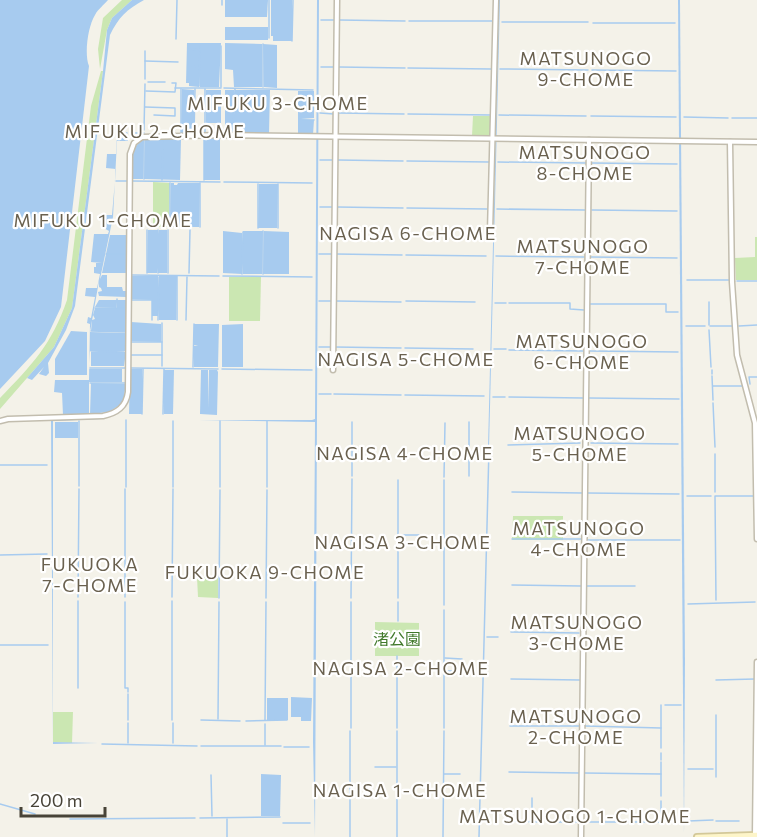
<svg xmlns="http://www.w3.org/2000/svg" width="757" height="837" font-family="Commissioner,'Noto Sans JP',sans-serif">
<rect width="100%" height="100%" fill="#f4f2e9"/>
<!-- green -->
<g fill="#cbe7b2">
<polygon points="122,0 132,0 112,18 107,30 100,69 98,49 103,18"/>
<path d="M 101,71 L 103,71 L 72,308 L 54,347 L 0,409 L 0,398 C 32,365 52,344 67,300 L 91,106 Z"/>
<polygon points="473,116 491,116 489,137 472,136"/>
<polygon points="153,182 170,183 169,227 153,227"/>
<polygon points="755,237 757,237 757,280 736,280 735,258 755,257"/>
<polygon points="229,277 261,277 260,321 229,321"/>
<polygon points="513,516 563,516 563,540 512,540"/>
<polygon points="197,577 218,577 218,598 198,597"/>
<polygon points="375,622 419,623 419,656 375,656"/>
<polygon points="53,712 73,712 72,743 53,742"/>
</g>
<!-- water -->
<g fill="#a7cbef">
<path d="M 0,0 L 108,0 C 104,5 98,9 95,15 C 88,26 84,54 89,66 L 61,307 L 45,341 L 0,389 Z"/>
<path d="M 132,0 L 144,0 C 127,9 118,18 110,35 L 75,306 L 66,330 L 48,363 L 49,373 L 46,376 L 39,374 L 44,367 L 32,380 L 27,378 L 54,347 L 72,308 L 103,71 L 107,30 L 112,18 Z"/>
<polygon points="225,0 268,0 267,17 225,17"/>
<polygon points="271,0 292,0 292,41 273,41 273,36 271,36"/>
<polygon points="317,0 319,0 315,837 313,742 315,422 199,420 312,420 315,419"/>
<polygon points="499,0 500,0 489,448 488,448"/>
<polygon points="678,0 680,0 685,660 684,836"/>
<rect x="225" y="27" width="43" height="13"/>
<polygon points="187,43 221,43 219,87 200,87 199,60 199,87 189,86 189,83 186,83"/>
<polygon points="225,43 262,44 262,87 234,87 233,70 225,69"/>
<polygon points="263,44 277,45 277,88 264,87"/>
<polygon points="182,89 194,90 194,133 181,133"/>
<rect x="206" y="90" width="15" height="33"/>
<polygon points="225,90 234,90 234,115 235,90 270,90 269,134 225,133"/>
<polygon points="298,91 314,91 314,118 301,119 314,120 313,135 298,134"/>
<polygon points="117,136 127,136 128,141 117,141 113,217 100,279 102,275 107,275 107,287 122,287 123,291 127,291 126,297 99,296 98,292 102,291 101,288 99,287 99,281 90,332 126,333 126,351 90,351 89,369 122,369 122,382 89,382 89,414 63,415 62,393 54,392 55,380 89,380 90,324 87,323 88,317 91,318 95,297 85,296 86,288 97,288 100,274 94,273 94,267 96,267 96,263 102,263 91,262 94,234 108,234 109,231 102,227 102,215 112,215 116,169 106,168 107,154 116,154"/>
<polygon points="150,138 181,139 180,180 144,179 145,139"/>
<rect x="204" y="138" width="16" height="42"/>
<path d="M 144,139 L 143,179 L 132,179 C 132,164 129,147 144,139 Z"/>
<polygon points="171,183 174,183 174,185 177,185 178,183 200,183 199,227 170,227"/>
<polygon points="259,184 278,184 277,228 258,228"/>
<polygon points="148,230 158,230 158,234 159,230 167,230 167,273 158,273 158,268 157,273 147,273"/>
<polygon points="223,231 242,233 242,274 223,273"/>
<polygon points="243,231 263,231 262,274 243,274"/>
<polygon points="264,231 289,232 289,274 263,274"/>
<polygon points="110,235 127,235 127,273 102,273"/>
<polygon points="131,276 158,276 158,316 152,316 152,300 131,299"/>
<polygon points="159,276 177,276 176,320 159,320"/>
<polygon points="99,300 126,300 126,332 91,331 92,320 95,319 93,315 95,308 121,308 117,308 117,302 116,308 95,307"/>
<polygon points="131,322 161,324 161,342 130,341"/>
<polygon points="194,324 219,324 218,367 194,367 194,346 198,345 194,345"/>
<polygon points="243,324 243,367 222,367 222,325"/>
<polygon points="71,331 87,332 87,375 55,375 55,359"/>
<polygon points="91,352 126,352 124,366 91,366"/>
<polygon points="130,369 142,369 142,414 129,414"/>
<polygon points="164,370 174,370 173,414 164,414"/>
<polygon points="201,370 208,370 208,408 209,370 217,370 218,372 217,415 200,414"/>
<polygon points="91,383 126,384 123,403 109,412 90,414"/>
<polygon points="101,417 101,419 53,421 53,742 98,743 53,744 51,420"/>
<rect x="55" y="422" width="23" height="16"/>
<polygon points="291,697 312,698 311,721 301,721 301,717 291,717"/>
<rect x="267" y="698" width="21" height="22"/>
<polygon points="261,774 281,775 280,816 261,816"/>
</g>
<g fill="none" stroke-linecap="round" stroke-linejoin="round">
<!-- stream -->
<g stroke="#a7cbef" stroke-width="1.5">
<polyline points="222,5 222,0"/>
<polyline points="321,20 335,20"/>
<polyline points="339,20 405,21"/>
<polyline points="409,21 493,21"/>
<polyline points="502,22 588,22"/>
<polyline points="593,23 675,23"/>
<polyline points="269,38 269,0"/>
<polyline points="176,39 177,0"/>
<polyline points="292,41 293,0"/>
<polyline points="263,44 263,87"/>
<polyline points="189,49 200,50"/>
<polyline points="145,61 178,62"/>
<polyline points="192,66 198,67"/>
<polyline points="321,67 335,67"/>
<polyline points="339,67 405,68"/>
<polyline points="408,68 491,69"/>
<polyline points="500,69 588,70"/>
<polyline points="592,70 676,71"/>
<polyline points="145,79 145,51"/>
<polyline points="148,82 165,82"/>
<polyline points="199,86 200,46"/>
<polyline points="221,87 221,46"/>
<polyline points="175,88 221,88"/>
<polyline points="224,88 313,90"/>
<polyline points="146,91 175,92 176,83 172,83"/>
<polyline points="145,107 175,108 175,116 154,115"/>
<polyline points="320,113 334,114"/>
<polyline points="338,113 404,114"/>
<polyline points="408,114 491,115"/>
<polyline points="499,115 586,116"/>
<polyline points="591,116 676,117"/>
<polyline points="684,117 728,118"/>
<polyline points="732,118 757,118"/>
<polyline points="302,120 314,120"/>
<polyline points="233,127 235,89"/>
<polyline points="144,130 145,84"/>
<polyline points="118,133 127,133"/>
<polyline points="131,133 144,133"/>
<polyline points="181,133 181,89"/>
<polyline points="205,133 205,89"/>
<polyline points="194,134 195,89"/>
<polyline points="202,137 204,137 204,180"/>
<polyline points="320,160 333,160"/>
<polyline points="338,160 403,161"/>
<polyline points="407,161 489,162"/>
<polyline points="498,162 586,163"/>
<polyline points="592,163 677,164"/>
<polyline points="144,179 144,139"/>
<polyline points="162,180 163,138"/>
<polyline points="116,181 128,181"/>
<polyline points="132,181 220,182"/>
<polyline points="224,182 312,183"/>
<polyline points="320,207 333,207"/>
<polyline points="337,207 403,208"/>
<polyline points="407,208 487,209"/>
<polyline points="497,209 585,210"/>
<polyline points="592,210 677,211"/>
<polyline points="170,227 170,183"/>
<polyline points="200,227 200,183"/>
<polyline points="258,228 258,184"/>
<polyline points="278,228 278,184"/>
<polyline points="106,254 127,254"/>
<polyline points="319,254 332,254"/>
<polyline points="336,254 402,255"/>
<polyline points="406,255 486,256"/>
<polyline points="496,256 584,257"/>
<polyline points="591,257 677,258"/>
<polyline points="147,273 147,230"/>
<polyline points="158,273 158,230"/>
<polyline points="168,273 168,230"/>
<polyline points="189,273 190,230"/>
<polyline points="242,274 243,232"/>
<polyline points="263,274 263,231"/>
<polyline points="132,275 219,276"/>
<polyline points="223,276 312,277"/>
<polyline points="687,280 729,280"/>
<polyline points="737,281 757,281"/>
<polyline points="130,300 152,300 152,320"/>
<polyline points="319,301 331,301"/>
<polyline points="336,301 401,302"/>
<polyline points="406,301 475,302"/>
<polyline points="709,302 709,325"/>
<polyline points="495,303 506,303"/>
<polyline points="509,303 570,303 570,309 584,310"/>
<polyline points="590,304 666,304 666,312 678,312"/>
<polyline points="117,307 117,299"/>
<polyline points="95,308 126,308"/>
<polyline points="158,320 159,277"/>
<polyline points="177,320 177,276"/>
<polyline points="186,320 187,277"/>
<polyline points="686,326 705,326"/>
<polyline points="710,326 732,326"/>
<polyline points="739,326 757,325"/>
<polyline points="709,330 711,367"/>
<polyline points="91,331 126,332"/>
<polyline points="131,342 162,342"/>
<polyline points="319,347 331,347"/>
<polyline points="335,347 401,348"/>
<polyline points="405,348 473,349"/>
<polyline points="494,349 506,349"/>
<polyline points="509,350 583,351"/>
<polyline points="91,351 124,352"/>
<polyline points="589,351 678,352"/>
<polyline points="131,355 162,355"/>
<polyline points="162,366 162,323"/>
<polyline points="193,367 194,324"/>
<polyline points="90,368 126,368"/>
<polyline points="131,368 218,369"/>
<polyline points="222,369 312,370"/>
<polyline points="712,370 712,374"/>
<polyline points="712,376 713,400"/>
<polyline points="90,383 126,383"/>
<polyline points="750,384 749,377 757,377"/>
<polyline points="713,386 744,386"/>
<polyline points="319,394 331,394"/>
<polyline points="334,394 401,395"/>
<polyline points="405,395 484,396"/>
<polyline points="493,397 505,397"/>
<polyline points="509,397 583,398"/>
<polyline points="589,398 679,399"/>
<polyline points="713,403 715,447"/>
<polyline points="142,414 143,369"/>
<polyline points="163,414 164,369"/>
<polyline points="591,443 678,444"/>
<polyline points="508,445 580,443"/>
<polyline points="0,465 47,465"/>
<polyline points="352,476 352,422"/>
<polyline points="469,476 469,422"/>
<polyline points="444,477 445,423"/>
<polyline points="79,486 79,421"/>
<polyline points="126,487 126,420"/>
<polyline points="173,487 173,421"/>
<polyline points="220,487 220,421"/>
<polyline points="267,487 267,421"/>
<polyline points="512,492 582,493"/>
<polyline points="715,492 715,454"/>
<polyline points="587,493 679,494"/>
<polyline points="687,496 711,496"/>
<polyline points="399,535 419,535"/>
<polyline points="512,539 581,539"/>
<polyline points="587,540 680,540"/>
<polyline points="0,555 47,554"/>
<polyline points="512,585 581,586"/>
<polyline points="587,586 635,586"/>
<polyline points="78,597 79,489"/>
<polyline points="125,597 125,489"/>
<polyline points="172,597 173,489"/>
<polyline points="219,598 220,490"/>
<polyline points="266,598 267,490"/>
<polyline points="351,598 352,479"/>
<polyline points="398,598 398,480"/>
<polyline points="716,600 715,496 754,496"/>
<polyline points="125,602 125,688 128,688 128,692"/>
<polyline points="398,602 398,621"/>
<polyline points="688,604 755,602"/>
<polyline points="444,605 444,480"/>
<polyline points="511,632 579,633"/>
<polyline points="487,637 498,637"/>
<polyline points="0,645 48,645"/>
<polyline points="445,658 462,659"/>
<polyline points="445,671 462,671"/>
<polyline points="511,679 580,680"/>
<polyline points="716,680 755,679"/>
<polyline points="78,688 78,601"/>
<polyline points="661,705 661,748"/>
<polyline points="665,705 681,705"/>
<polyline points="218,719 219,602"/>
<polyline points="128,720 128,694"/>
<polyline points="172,720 172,601"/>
<polyline points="201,720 240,721"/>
<polyline points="265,720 266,602"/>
<polyline points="246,721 287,720"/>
<polyline points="265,724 265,745"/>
<polyline points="510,726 579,726"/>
<polyline points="585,726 661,728"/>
<polyline points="351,728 351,602"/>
<polyline points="397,728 397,656"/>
<polyline points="444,728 444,610"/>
<polyline points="128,743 128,723"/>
<polyline points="173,743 173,723"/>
<polyline points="102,744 197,746"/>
<polyline points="201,746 281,746"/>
<polyline points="284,747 309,747"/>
<polyline points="661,753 661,760"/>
<polyline points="661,762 661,796"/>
<polyline points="375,767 396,767"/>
<polyline points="688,769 713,769"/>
<polyline points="509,772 579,773"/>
<polyline points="584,773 661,774"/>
<polyline points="444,774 460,774"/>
<polyline points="211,775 212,816"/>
<polyline points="716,777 716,715"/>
<polyline points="0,804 35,814"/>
<polyline points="200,818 280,817"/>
<polyline points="70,819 195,818"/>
<polyline points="227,819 227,837"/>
<polyline points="509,821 541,822"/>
<polyline points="532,821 532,798"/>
<polyline points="688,821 713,820"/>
<polyline points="716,821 739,821"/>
<polyline points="558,822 578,822"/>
<polyline points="584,822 661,822 661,801"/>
<polyline points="283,823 310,823"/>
<polyline points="350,837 350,731"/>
<polyline points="397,837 397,731"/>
<polyline points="443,837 444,731"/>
<polyline points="479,837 489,448"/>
</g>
<defs>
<g id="tertiary">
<polyline points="730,142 732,282 737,355 755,423 757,539"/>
<polyline points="490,232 496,0"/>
<polyline points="333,370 337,0"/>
<path d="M 0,421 L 8,419 L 103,416 C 117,413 126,407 128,392 L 130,154 L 134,143 L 142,137 L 222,135 L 757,142"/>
<polyline points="755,835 757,662"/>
<polyline points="581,837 589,140"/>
</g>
<polyline id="secondary" points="697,837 757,835"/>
</defs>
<!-- tertiary casing -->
<use href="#tertiary" stroke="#c2bdae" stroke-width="7"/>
<!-- secondary casing -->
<use href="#secondary" stroke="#d3c899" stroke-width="8"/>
<!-- tertiary -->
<use href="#tertiary" stroke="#fff" stroke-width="4"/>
<!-- secondary -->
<use href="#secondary" stroke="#fdf5c9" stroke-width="4.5"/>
</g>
<g text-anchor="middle" stroke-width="4.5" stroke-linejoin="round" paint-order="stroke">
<!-- park labels -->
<g font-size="16" fill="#41792b" stroke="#fff">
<text x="397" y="645">渚公園</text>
</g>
<!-- neighbourhood labels -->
<g font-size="18" letter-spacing="1.5" fill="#6a614f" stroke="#fff">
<text x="586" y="65">MATSUNOGO<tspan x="586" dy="21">9-CHOME</tspan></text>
<text x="278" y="110">MIFUKU 3-CHOME</text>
<text x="155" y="138">MIFUKU 2-CHOME</text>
<text x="585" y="159">MATSUNOGO<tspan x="585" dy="21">8-CHOME</tspan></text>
<text x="103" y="227">MIFUKU 1-CHOME</text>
<text x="408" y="240">NAGISA 6-CHOME</text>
<text x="583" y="253">MATSUNOGO<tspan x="583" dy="21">7-CHOME</tspan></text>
<text x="582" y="348">MATSUNOGO<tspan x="582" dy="21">6-CHOME</tspan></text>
<text x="406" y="366">NAGISA 5-CHOME</text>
<text x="580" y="440">MATSUNOGO<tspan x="580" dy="21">5-CHOME</tspan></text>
<text x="405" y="460">NAGISA 4-CHOME</text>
<text x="579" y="535">MATSUNOGO<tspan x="579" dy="21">4-CHOME</tspan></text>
<text x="403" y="549">NAGISA 3-CHOME</text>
<text x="90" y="571">FUKUOKA<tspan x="90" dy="21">7-CHOME</tspan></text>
<text x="265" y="579">FUKUOKA 9-CHOME</text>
<text x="577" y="629">MATSUNOGO<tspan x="577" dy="21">3-CHOME</tspan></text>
<text x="401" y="675">NAGISA 2-CHOME</text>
<text x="576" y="723">MATSUNOGO<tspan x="576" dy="21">2-CHOME</tspan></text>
<text x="400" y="797">NAGISA 1-CHOME</text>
<text x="575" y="823">MATSUNOGO 1-CHOME</text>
</g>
</g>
<!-- scale -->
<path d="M21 807v9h84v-9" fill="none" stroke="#474337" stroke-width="3"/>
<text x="30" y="807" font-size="18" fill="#474337" stroke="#ffffff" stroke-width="4.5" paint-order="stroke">200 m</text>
</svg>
